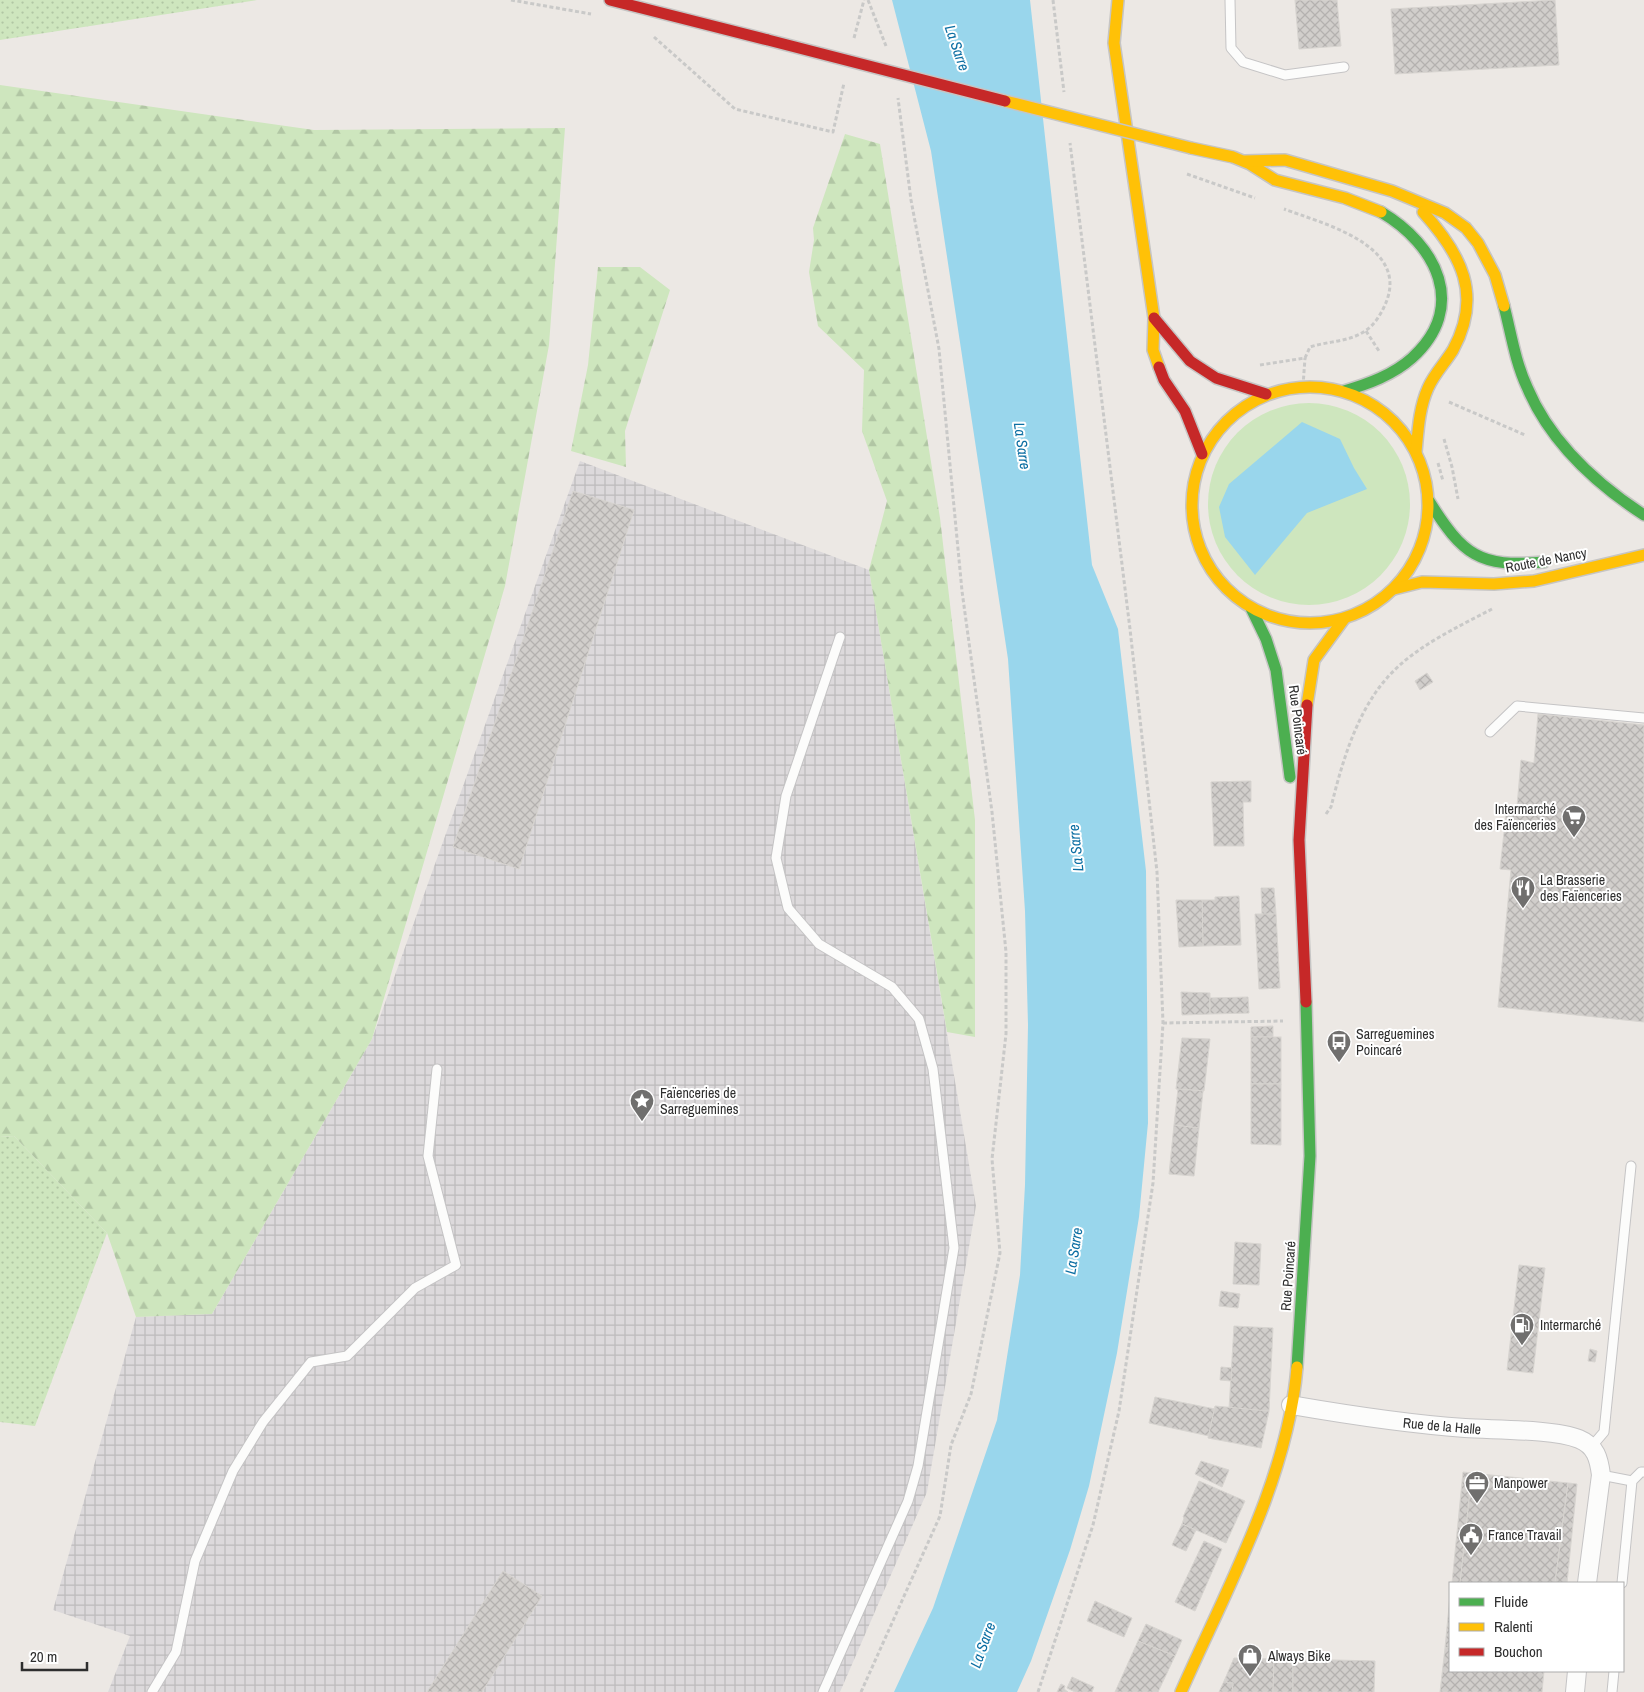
<svg xmlns="http://www.w3.org/2000/svg" width="1644" height="1692" font-family="'Archivo Narrow',sans-serif">
<defs>
<pattern id="industrial-grid" width="8" height="8" patternUnits="userSpaceOnUse" patternTransform="scale(1.25)"><rect width="8" height="8" fill="#dcd9db"/><path d="M0 4h8M4 0v8" fill="none" stroke="#bdbbbc"/></pattern>
<pattern id="grass-dots" width="8" height="8" patternUnits="userSpaceOnUse" patternTransform="scale(1.25)"><rect width="8" height="8" fill="#cee6be"/><path d="M2 2h.1M6 6h.1" fill="none" stroke="#b1c6a4" stroke-width="1.8" stroke-linecap="round"/></pattern>
<pattern id="forest-firs" width="22" height="20" patternUnits="userSpaceOnUse" patternTransform="scale(1.25)"><rect width="22" height="20" fill="#cee6be"/><path d="M5 1l3.5 6h-7zM16 11l3.5 6h-7z" fill="#b1c6a4"/></pattern>
<pattern id="building-cross-hatch" width="8" height="8" patternUnits="userSpaceOnUse" patternTransform="scale(1.25)"><rect width="8" height="8" fill="#d1cecb"/><path d="M0 0l8 8M0 8l8-8" fill="none" stroke="#b4b1af"/></pattern>
</defs>
<rect width="100%" height="100%" fill="#ece8e4"/>
<!-- industrial -->
<polygon fill="url(#industrial-grid)" points="580,461 869,570 976,1206 927,1492 840,1692 108,1692 130,1636 53,1610 136,1317 212,1314 372,1039"/>
<!-- grass -->
<g fill="url(#grass-dots)">
<polygon points="0,0 257,0 0,40"/>
<polygon points="14,1136 107,1233 35,1426 0,1422 0,1137"/>
</g>
<!-- forest -->
<g fill="url(#forest-firs)">
<polygon points="0,85 314,130 565,128 549,345 505,586 372,1039 212,1314 136,1317 107,1233 14,1136 0,1137"/>
<polygon points="845,134 880,144 940,518 975,820 975,1037 947,1032 869,570 887,501 862,431 864,370 818,326 809,272 814,240 813,228"/>
<polygon points="598,267 640,267 670,290 625,431 626,467 571,451 588,365"/>
</g>
<!-- garden -->
<circle fill="#cee6be" cx="1309" cy="504" r="101"/>
<!-- water -->
<g fill="#99d6ec">
<polygon points="892,0 1030,0 1092,565 1118,629 1146,871 1148,1123 1139,1217 1117,1353 1089,1486 1070,1550 1031,1661 1017,1692 894,1692 933,1608 997,1420 1020,1275 1025,1185 1028,1025 1025,911 1008,659 931,151"/>
<polygon points="1302,422 1340,439 1354,468 1367,489 1307,513 1255,575 1225,537 1219,507 1229,484"/>
</g>
<!-- building -->
<g fill="url(#building-cross-hatch)" stroke="#d7d4d0">
<polygon points="1295,0 1337,0 1341,46 1299,49"/>
<polygon points="1555,0 1559,65 1395,74 1391,9"/>
<polygon points="573,491 634,510 519,869 453,847"/>
<polygon points="1427,673 1433,682 1420,690 1415,681"/>
<polygon points="1538,714 1644,725 1644,1022 1498,1007 1511,870 1500,869 1507,805 1517,806 1521,760 1534,763"/>
<polygon points="1251,781 1251,802 1243,802 1244,846 1214,846 1211,782"/>
<polygon points="1261,888 1274,888 1276,914 1262,915"/>
<polygon points="1239,896 1241,945 1203,946 1202,900 1215,900 1215,897"/>
<polygon points="1176,900 1202,900 1203,946 1179,947"/>
<polygon points="1255,914 1276,914 1280,988 1259,989"/>
<polygon points="1181,992 1210,993 1210,1014 1182,1015"/>
<polygon points="1248,997 1249,1013 1210,1014 1210,998"/>
<polygon points="1273,1026 1273,1037 1251,1037 1251,1027"/>
<rect x="1251" y="1037" width="30" height="47"/>
<polygon points="1182,1038 1210,1039 1204,1091 1176,1089"/>
<polygon points="1251,1084 1281,1084 1281,1145 1251,1144"/>
<polygon points="1178,1089 1203,1091 1199,1128 1174,1125"/>
<polygon points="1174,1125 1199,1128 1194,1176 1169,1174"/>
<polygon points="1235,1242 1261,1244 1259,1285 1233,1284"/>
<polygon points="1519,1265 1545,1268 1533,1373 1507,1370"/>
<polygon points="1221,1291 1240,1294 1238,1308 1219,1306"/>
<polygon points="1234,1326 1273,1328 1269,1411 1229,1409"/>
<polygon points="1590,1349 1597,1351 1595,1362 1588,1361"/>
<polygon points="1221,1367 1232,1368 1231,1381 1220,1380"/>
<polygon points="1155,1397 1215,1409 1209,1436 1149,1423"/>
<polygon points="1215,1406 1269,1411 1261,1448 1208,1438"/>
<polygon points="1201,1461 1229,1470 1222,1487 1195,1474"/>
<polygon points="1463,1472 1472,1473 1460,1583 1452,1583"/>
<polygon points="1472,1473 1568,1483 1555,1583 1460,1583"/>
<polygon points="1199,1481 1245,1501 1226,1543 1182,1524 1184,1518 1183,1517"/>
<polygon points="1568,1483 1577,1484 1567,1583 1555,1583"/>
<polygon points="1182,1524 1196,1530 1186,1551 1172,1545"/>
<polygon points="1204,1541 1222,1549 1195,1611 1175,1602"/>
<polygon points="503,1571 542,1596 482,1692 427,1692"/>
<polygon points="1450,1596 1450,1648 1445,1648"/>
<polygon points="1095,1601 1132,1618 1124,1637 1087,1621"/>
<polygon points="1146,1624 1182,1640 1175,1656 1138,1641"/>
<polygon points="1138,1641 1175,1656 1158,1692 1115,1692"/>
<polygon points="1445,1648 1450,1648 1450,1671 1544,1671 1542,1692 1440,1692"/>
<polygon points="1234,1658 1274,1659 1273,1692 1232,1692 1233,1683 1227,1683 1225,1679"/>
<polygon points="1274,1659 1293,1659 1293,1692 1273,1692"/>
<polygon points="1293,1659 1375,1661 1374,1692 1293,1692"/>
<polygon points="1072,1677 1094,1687 1092,1692 1075,1692 1067,1688"/>
<polygon points="1225,1679 1227,1683 1233,1683 1232,1692 1219,1692"/>
<polygon points="1061,1684 1065,1686 1064,1689 1068,1692 1057,1692"/>
</g>
<g fill="none" stroke-linecap="round" stroke-linejoin="round">
<defs>
<g id="lane">
<polyline points="1230,0 1231,48 1243,62 1285,75 1344,67"/>
<polyline points="1490,732 1517,706 1644,718"/>
<polyline points="1592,1446 1604,1432 1631,1166"/>
<polyline points="1601,1475 1632,1481"/>
<polyline points="1622,1583 1632,1481 1641,1472 1644,1472"/>
<polyline points="152,1692 176,1652 195,1561 233,1471 263,1422 311,1362 347,1356 415,1288 456,1265 428,1156 437,1069"/>
<polyline points="823,1692 908,1501 918,1466 954,1248 933,1069 919,1019 892,987 819,944 788,908 776,858 786,796 840,637"/>
<polyline points="1612,1692 1614,1671"/>
</g>
<g id="street">
<path d="M 1291,1405 C 1349,1415 1407,1424 1465,1428 C 1495,1430 1554,1429 1579,1439 C 1596,1446 1599,1459 1601,1475 L 1587,1583"/>
<polyline points="1575,1692 1577,1671"/>
</g>
<g id="fast">
<path d="M 1504,306 C 1511,333 1515,361 1527,387 C 1550,442 1595,483 1644,515"/>
<path d="M 1344,391 C 1368,384 1393,375 1412,358 C 1468,307 1437,245 1381,212"/>
<path d="M 1429,501 C 1463,555 1479,568 1544,562"/>
<polyline points="1251,608 1266,639 1276,670 1290,777"/>
<polyline points="1297,1367 1310,1156 1306,1002"/>
</g>
<g id="slow">
<polyline points="1118,0 1114,43 1154,318 1153,350 1159,367"/>
<polyline points="1191,148 1233,157 1250,164 1275,180 1345,198 1381,212"/>
<polyline points="1245,161 1285,160 1392,191 1445,213 1466,228 1478,243 1495,275 1504,306"/>
<circle cx="1310" cy="505" r="118"/>
<path d="M 1416,452 C 1418,431 1419,408 1428,388 C 1434,374 1445,363 1453,350 C 1483,295 1461,254 1423,212"/>
<polyline points="1394,589 1422,582 1494,584 1534,581 1644,555"/>
<polyline points="1307,705 1314,660 1344,619"/>
<path d="M 1181,1692 C 1226,1590 1288,1479 1297,1367"/>
</g>
<g id="jam">
<polyline points="610,0 768,40"/>
<polyline points="1154,318 1190,361 1216,378 1266,394"/>
<polyline points="1159,367 1164,380 1185,411 1202,454"/>
<polyline points="1306,1002 1299,840 1307,705"/>
</g>
</defs>
<!-- lane casing -->
<use href="#lane" stroke="#c5c4c5" stroke-width="11"/>
<!-- street casing -->
<use href="#street" stroke="#c5c4c5" stroke-width="20"/>
<!-- fast casing -->
<use href="#fast" stroke="#c6c5c4" stroke-width="14"/>
<!-- slow casing -->
<use href="#slow" stroke="#c6c5c4" stroke-width="14"/>
<!-- jam casing -->
<use href="#jam" stroke="#c6c5c4" stroke-width="14"/>
<!-- path -->
<g stroke="#c9c9c8" stroke-width="3" stroke-dasharray="4 2.5" stroke-linecap="butt">
<polyline points="511,0 591,14"/>
<polyline points="868,0 886,46"/>
<polyline points="1053,0 1064,92"/>
<polyline points="654,37 735,109 833,132 844,83"/>
<polyline points="854,38 864,0"/>
<polyline points="1187,174 1255,198"/>
<polyline points="1366,331 1379,351"/>
<path d="M 1260,365 L 1305,358 L 1310,347 C 1328,341 1349,342 1365,331 C 1375,325 1383,311 1387,300 C 1407,244 1321,223 1284,209"/>
<polyline points="1303,386 1305,358"/>
<polyline points="1449,402 1525,435"/>
<polyline points="1444,439 1452,467 1458,499"/>
<polyline points="1438,463 1443,481"/>
<path d="M 1326,814 L 1331,807 C 1342,763 1356,713 1387,678 C 1414,647 1456,628 1492,609"/>
<polyline points="1163,1023 1283,1021"/>
<polyline points="861,1692 940,1516 951,1445 971,1394 1000,1253 992,1159 1006,1034 1006,952 992,812 962,591 939,349 911,200 898,98"/>
<polyline points="1038,1692 1093,1525 1119,1411 1153,1183 1163,1023 1157,872 1130,629 1070,143"/>
</g>
<!-- lane -->
<use href="#lane" stroke="#fcfcfb" stroke-width="9"/>
<!-- street -->
<use href="#street" stroke="#fcfcfb" stroke-width="18"/>
<!-- fast -->
<use href="#fast" stroke="#4caf50" stroke-width="11"/>
<!-- slow -->
<use href="#slow" stroke="#ffc107" stroke-width="11"/>
<!-- jam -->
<use href="#jam" stroke="#c62828" stroke-width="11"/>
<defs>
<polyline id="slow-bridge" points="1005,101 1191,148"/>
<polyline id="jam-bridge" points="768,40 1005,101"/>
</defs>
<!-- slow-bridge casing -->
<use href="#slow-bridge" stroke="#c6c5c4" stroke-width="14" stroke-linecap="butt"/>
<!-- jam-bridge casing -->
<use href="#jam-bridge" stroke="#c6c5c4" stroke-width="14" stroke-linecap="butt"/>
<!-- slow-bridge -->
<use href="#slow-bridge" stroke="#ffc107" stroke-width="11"/>
<!-- jam-bridge -->
<use href="#jam-bridge" stroke="#c62828" stroke-width="11"/>
</g>
<!-- icons -->
<defs>
<symbol id="supermarket-pin" viewBox="-11 -11 22 30"><path d="M0 17L-7.5 6A9.5 9.5 0 1 1 7.5 6Z" fill="#706f6e" stroke="#fff"/><path d="M-6-5.5h2.5l.6 2H6L4.5 2H-2.5L-4.4-4H-6ZM-1.5 3.2a1.3 1.3 0 1 0 .1 0ZM3 3.2a1.3 1.3 0 1 0 .1 0Z" fill="#fff"/></symbol>
<symbol id="restaurant-pin" viewBox="-11 -11 22 30"><path d="M0 17L-7.5 6A9.5 9.5 0 1 1 7.5 6Z" fill="#706f6e" stroke="#fff"/><path d="M-5-6h1v4h1v-4h1v4h1v-4h1v5L-1.5 .5V6h-2V.5L-5-1ZM5-6V6H3V1.5H1.5Q1.5-4 5-6Z" fill="#fff"/></symbol>
<symbol id="bus-pin" viewBox="-11 -11 22 30"><path d="M0 17L-7.5 6A9.5 9.5 0 1 1 7.5 6Z" fill="#706f6e" stroke="#fff"/><path d="M-5-6H5V4H4V6H2V4H-2V6H-4V4H-5ZM-3.5-4V0h7V-4ZM-3.5 1.2v1.5H-2V1.2ZM2 1.2v1.5H3.5V1.2Z" fill="#fff"/></symbol>
<symbol id="sight-pin" viewBox="-11 -11 22 30"><path d="M0 17L-7.5 6A9.5 9.5 0 1 1 7.5 6Z" fill="#706f6e" stroke="#fff"/><path d="M0-6L1.8-2.2L6-1.7L2.9 1.2L3.7 5.4L0 3.3L-3.7 5.4L-2.9 1.2L-6-1.7L-1.8-2.2Z" fill="#fff"/></symbol>
<symbol id="fuel-pin" viewBox="-11 -11 22 30"><path d="M0 17L-7.5 6A9.5 9.5 0 1 1 7.5 6Z" fill="#706f6e" stroke="#fff"/><path d="M-5.5-6h7V0h2V4h1.3V-2.5L3-4.5l.8-.8L6-3V5H2.5V1h-1V6h-7ZM-4.2-4.7v3.2H.2V-4.7Z" fill="#fff"/></symbol>
<symbol id="office-pin" viewBox="-11 -11 22 30"><path d="M0 17L-7.5 6A9.5 9.5 0 1 1 7.5 6Z" fill="#706f6e" stroke="#fff"/><path d="M-6-3h4V-5.5h4V-3h4V5H-6ZM-1-4.5V-3h2v-1.5ZM-6 0V1H6V0Z" fill="#fff"/></symbol>
<symbol id="civic-pin" viewBox="-11 -11 22 30"><path d="M0 17L-7.5 6A9.5 9.5 0 1 1 7.5 6Z" fill="#706f6e" stroke="#fff"/><path d="M-.6-6.5H3V-4.5H.6V-3L4-1V1h2V6H-6V1h2V-1L-.6-3ZM-1.2 2.5V6h2.4V2.5Z" fill="#fff"/></symbol>
<symbol id="shop-pin" viewBox="-11 -11 22 30"><path d="M0 17L-7.5 6A9.5 9.5 0 1 1 7.5 6Z" fill="#706f6e" stroke="#fff"/><path d="M-5-2.5h2.3a2.7 3.5 0 0 1 5.4 0H5L5.5 6h-11ZM-1.5-2.5h3a1.5 2.3 0 0 0-3 0Z" fill="#fff"/></symbol>
</defs>
<g fill-rule="evenodd">
<use href="#supermarket-pin" x="1560" y="803" width="28" height="38"/>
<use href="#restaurant-pin" x="1509" y="874" width="28" height="38"/>
<use href="#bus-pin" x="1325" y="1028" width="28" height="38"/>
<use href="#sight-pin" x="628" y="1087" width="28" height="38"/>
<use href="#fuel-pin" x="1508" y="1311" width="28" height="38"/>
<use href="#office-pin" x="1463" y="1469" width="28" height="38"/>
<use href="#civic-pin" x="1457" y="1521" width="28" height="38"/>
<use href="#shop-pin" x="1236" y="1642" width="28" height="38"/>
</g>
<g text-anchor="middle" stroke-width="4" stroke-linejoin="round" paint-order="stroke">
<!-- street labels -->
<g font-size="14" fill="#2e2e2e" stroke="#fff">
<text transform="translate(1546 560) rotate(-11)" y="5">Route de Nancy</text>
<text transform="translate(1298 720) rotate(83)" y="5">Rue Poincaré</text>
<text transform="translate(1288 1276) rotate(-86)" y="5">Rue Poincaré</text>
<text transform="translate(1442 1426) rotate(5)" y="5">Rue de la Halle</text>
</g>
<!-- poi labels -->
<g font-size="14" fill="#2e2e2e" stroke="#fff" text-anchor="start">
<text x="1556" y="814" text-anchor="end">Intermarché<tspan x="1556" dy="16">des Faïenceries</tspan></text>
<text x="1540" y="885">La Brasserie<tspan x="1540" dy="16">des Faïenceries</tspan></text>
<text x="1356" y="1039">Sarreguemines<tspan x="1356" dy="16">Poincaré</tspan></text>
<text x="660" y="1098">Faïenceries de<tspan x="660" dy="16">Sarreguemines</tspan></text>
<text x="1540" y="1330">Intermarché</text>
<text x="1494" y="1488">Manpower</text>
<text x="1488" y="1540">France Travail</text>
<text x="1268" y="1661">Always Bike</text>
</g>
<!-- water labels -->
<g font-size="15" font-style="italic" fill="#0d6fa3" stroke="#fff">
<text transform="translate(957 48) rotate(71)" y="5">La Sarre</text>
<text transform="translate(1022 446) rotate(82)" y="5">La Sarre</text>
<text transform="translate(1076 848) rotate(-96)" y="5">La Sarre</text>
<text transform="translate(1074 1251) rotate(-81)" y="5">La Sarre</text>
<text transform="translate(983 1645) rotate(-70)" y="5">La Sarre</text>
</g>
</g>
<!-- legend -->
<rect x="1449" y="1582" width="175" height="90" fill="#ffffff" stroke="#ababab"/>
<rect x="1459" y="1598" width="25" height="8" fill="#4caf50" stroke="#ababab"/>
<text x="1494" y="1607" font-size="15" fill="#2e2e2e">Fluide</text>
<rect x="1459" y="1623" width="25" height="8" fill="#ffc107" stroke="#ababab"/>
<text x="1494" y="1632" font-size="15" fill="#2e2e2e">Ralenti</text>
<rect x="1459" y="1648" width="25" height="8" fill="#c62828" stroke="#ababab"/>
<text x="1494" y="1657" font-size="15" fill="#2e2e2e">Bouchon</text>
<!-- scale -->
<path d="M22 1662v8h65v-8" fill="none" stroke="#2e2e2e" stroke-width="2.5"/>
<text x="30" y="1662" font-size="15" fill="#2e2e2e" stroke="#ffffff" stroke-width="4" paint-order="stroke">20 m</text>
</svg>
